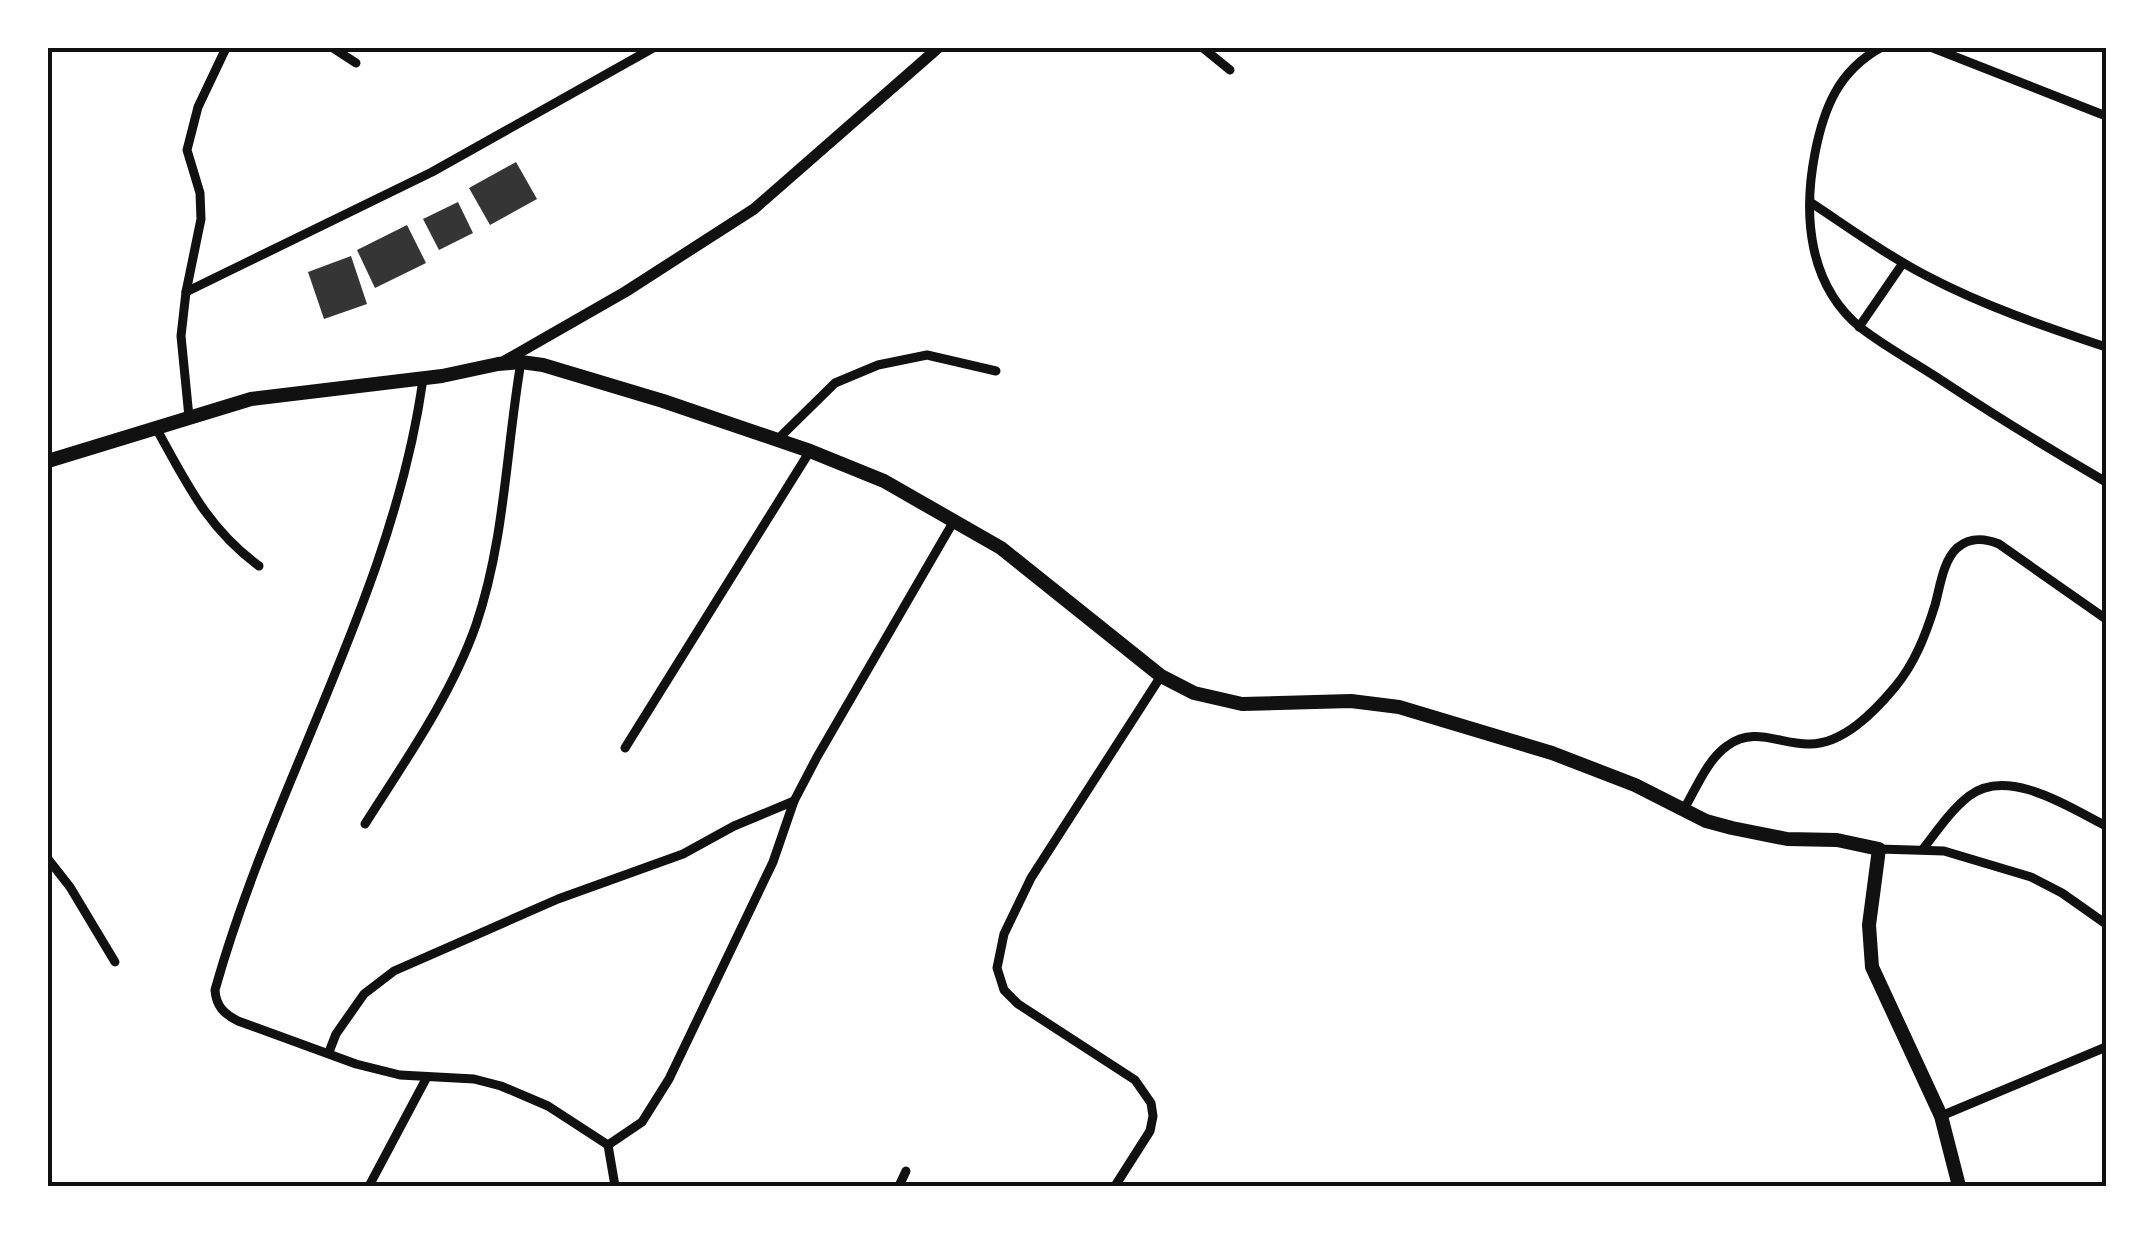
<svg xmlns="http://www.w3.org/2000/svg" width="2154" height="1234" font-family="'PT Sans',sans-serif">
<rect width="100%" height="100%" fill="#fff"/>
<!-- building -->
<g fill="#353535">
<polygon points="516,162 537,199 490,225 469,188"/>
<polygon points="458,202 473,233 439,250 423,219"/>
<polygon points="407,225 426,263 375,288 357,250"/>
<polygon points="351,256 367,304 324,319 308,272"/>
</g>
<g fill="none" stroke-linecap="round" stroke-linejoin="round">
<!-- minor -->
<g stroke="#111" stroke-width="9">
<polyline points="333,48 356,63"/>
<polyline points="1203,48 1230,70"/>
<path d="M 1880,48 C 1839,71 1824,107 1815,153 C 1803,215 1808,285 1861,328 C 1887,348 1917,364 1944,382 C 1997,417 2051,450 2106,482"/>
<polyline points="1933,48 2106,116"/>
<path d="M 1810,202 C 1848,227 1886,255 1927,276 C 1984,306 2046,327 2106,347"/>
<polyline points="186,292 432,172 653,48"/>
<polyline points="1859,327 1903,263"/>
<path d="M 423,379 C 393,595 273,782 215,990 C 216,1006 224,1014 238,1021 L 356,1064 L 400,1075 L 474,1079 L 501,1086 L 548,1106 L 608,1145 L 615,1186"/>
<polyline points="189,417 181,336 186,292 201,219 200,193 187,150 198,107 226,48"/>
<path d="M 156,428 C 186,482 207,528 259,566"/>
<polyline points="777,440 835,383 878,365 927,355 996,371"/>
<polyline points="625,748 810,451"/>
<path d="M 1684,809 C 1696,789 1707,760 1727,746 C 1754,726 1779,744 1808,744 C 1843,745 1875,711 1895,687 C 1915,663 1926,634 1935,605 C 1940,587 1943,561 1957,548 C 1970,537 1984,538 1999,544 L 2106,619"/>
<path d="M 365,824 C 405,761 451,696 476,625 C 505,540 506,449 521,362"/>
<polyline points="1879,849 1944,851 2031,877 2062,893 2106,924"/>
<path d="M 1923,849 C 1937,831 1951,810 1969,796 C 2008,766 2070,808 2106,826"/>
<polyline points="48,859 70,887 115,962"/>
<polyline points="329,1052 336,1034 364,994 394,971 558,899 683,854 734,826 794,801"/>
<polyline points="1941,1116 2106,1047"/>
<polyline points="608,1145 642,1122 669,1079 773,862 794,801 817,757 955,519"/>
<polyline points="369,1186 427,1077"/>
<polyline points="899,1186 906,1171"/>
<polyline points="1115,1186 1150,1131 1153,1116 1151,1103 1135,1080 1018,1004 1004,990 997,968 1004,934 1031,878 1161,676"/>
</g>
<!-- tertiary -->
<polyline stroke="#111" stroke-width="11" points="501,363 625,292 754,209 938,48"/>
<!-- secondary -->
<polyline stroke="#111" stroke-width="14" points="48,461 251,399 442,376 498,364 521,362 543,365 663,401 810,451 884,481 1001,548 1161,676 1194,693 1242,704 1351,701 1399,707 1552,753 1635,785 1706,821 1732,828 1787,839 1837,840 1879,849 1869,925 1872,967 1941,1116 1959,1186"/>
</g>
<!-- border -->
<rect width="2154" height="1234" fill="none" stroke="#ffffff" stroke-width="100"/>
<rect x="50" y="50" width="2054" height="1134" fill="none" stroke="#111" stroke-width="4"/>
</svg>
